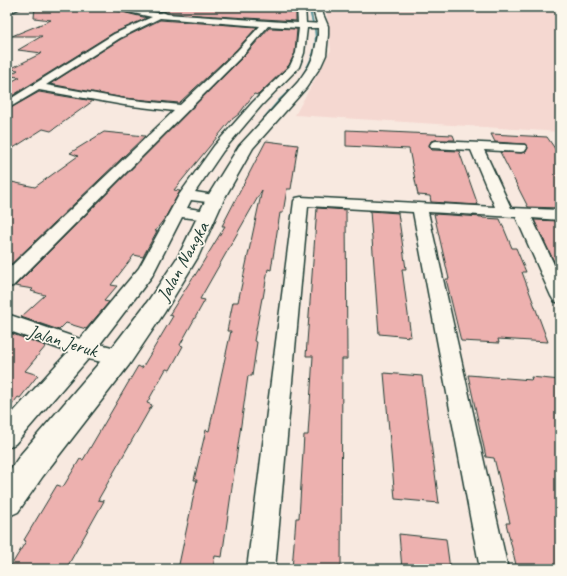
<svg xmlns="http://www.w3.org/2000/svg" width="567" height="576" font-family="Caveat,sans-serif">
<rect width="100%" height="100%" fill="#f8e9e0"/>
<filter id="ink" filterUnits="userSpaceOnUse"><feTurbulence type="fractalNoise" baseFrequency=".025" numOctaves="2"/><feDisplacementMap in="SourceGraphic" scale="8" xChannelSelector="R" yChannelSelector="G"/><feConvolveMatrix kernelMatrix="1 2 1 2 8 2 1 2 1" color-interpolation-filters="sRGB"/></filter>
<g filter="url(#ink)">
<!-- built -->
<polygon fill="#f5d8d1" points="326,7 560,7 560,132 295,115 331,50"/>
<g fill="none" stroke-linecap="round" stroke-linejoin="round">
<!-- stream -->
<g fill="#5b979b" fill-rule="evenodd">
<path d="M 309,7 L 311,7 C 313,29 324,38 312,62 C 310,67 308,72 304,75 L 302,74 C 311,60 317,46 314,29 C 312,21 309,15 309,7 Z"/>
<polygon points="297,82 300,83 280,102 263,122 261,122 261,120 278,100"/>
</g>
</g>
<!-- building -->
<g fill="#edb1af" stroke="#1f3d34">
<polygon points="35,7 109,7 114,10 147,18 113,33 7,99 7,84 20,77 9,76 18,70 10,69 42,53 18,50 42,36 12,36 51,20 34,18"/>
<polygon points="133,7 296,7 296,21 167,13 164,11 158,11"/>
<polygon points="160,20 257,27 236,50 179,103 124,98 50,84 121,39"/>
<polygon points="269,28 297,29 295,53 289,65 258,95 254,94 239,114 231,120 174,190 180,191 165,218 155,231 157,231 145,253 143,257 134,255 111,285 117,286 104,301 109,302 86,329 66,323 59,330 21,317 45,295 31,291 33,289 15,286 244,56"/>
<polygon points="39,92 93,101 51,131 43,129 7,152 7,110"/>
<polygon points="346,130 453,135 455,140 436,140 431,141 429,146 432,150 459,151 478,205 431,202 430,196 418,195 409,149 346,146"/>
<polygon points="104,132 145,136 7,268 7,181 35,187 78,156 70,153"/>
<polygon points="491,134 547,137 560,156 560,208 528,207 500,152 521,153 526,152 528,147 525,144 495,142"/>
<polygon points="266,141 298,145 291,189 287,189 283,213 280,213 271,270 268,269 263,298 262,298 254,341 257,342 252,376 248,376 222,557 215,556 213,569 178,569 197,480 194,480 206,430 209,431 231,331 227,331 233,302 238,302 262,190 200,299 205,300 180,345 183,346 170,370 166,369 147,403 152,405 98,500 104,501 66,569 9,569 26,541 24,540 57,485 63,487 80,459 83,460 138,366 142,368 173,316 169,315 193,277 194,277 225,226 222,226"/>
<polygon points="317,208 346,210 347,359 342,359 341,569 292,569 296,518 299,518 304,435 308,435 313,356 306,356"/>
<polygon points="370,211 398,213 406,269 402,269 411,337 379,334"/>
<polygon points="434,214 482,217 483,218 500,219 512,248 516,248 526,272 522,272 548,342 498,339 499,343 461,341 446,279 449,279"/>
<polygon points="534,220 560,221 560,274"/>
<polygon points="7,332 46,346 25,371 38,375 20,398 18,397 7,411"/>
<polygon points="384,373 422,376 439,503 395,499"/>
<polygon points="468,375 532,380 531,377 560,380 560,569 517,569 506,523 510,523 494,458 486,457"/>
<polygon points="399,534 446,539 450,569 402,569"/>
</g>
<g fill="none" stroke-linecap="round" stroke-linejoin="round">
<defs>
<g id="street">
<polygon points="12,7 22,7 14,11 10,9"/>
<path d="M 110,7 L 125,7 L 158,13 L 163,12 L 167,14 L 298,23 L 297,7 L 305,7 L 306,23 L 323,24 L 327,26 L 323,28 L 307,28 L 304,53 L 299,67 L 261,106 L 223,151 L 195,192 L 220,196 L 222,199 L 220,202 L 215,203 L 191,200 L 187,208 L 213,212 L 216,215 L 213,218 L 208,220 L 182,217 L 152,276 L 100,344 L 127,351 L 130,357 L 127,363 L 120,366 L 88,359 L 15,444 L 7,448 L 7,419 L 68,352 L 7,330 L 7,314 L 80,339 L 139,268 L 179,195 L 214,146 L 253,102 L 290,66 L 296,53 L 299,28 L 268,26 L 243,55 L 13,286 L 7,287 L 7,270 L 174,111 L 124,105 L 39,90 L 7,109 L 7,101 L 114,34 L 152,17 L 114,9 ZM 160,18 L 260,26 L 237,51 L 180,105 L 124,99 L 46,85 L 120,38 Z"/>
<polygon points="436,141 525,145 527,148 525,151 521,152 484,150 511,208 560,210 560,220 532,218 560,277 560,303 554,301 551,296 516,217 428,212 508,569 480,569 413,212 308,206 275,569 247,569 294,201 296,198 301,197 495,207 471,150 432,148 430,145 432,142"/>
</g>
<polygon id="secondary" points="312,7 320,7 328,26 328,35 326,55 321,66 306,88 253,148 224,199 198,257 164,313 129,365 43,476 18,512 7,517 7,474 21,454 111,349 148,301 179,255 206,199 239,146 298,82 309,66 314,55 318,35 318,26"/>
</defs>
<!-- street casing -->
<use href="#street" stroke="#1f3d34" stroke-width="3"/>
<!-- secondary casing -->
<use href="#secondary" stroke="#1f3d34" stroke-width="3"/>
<!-- street -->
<use href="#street" fill="#fbf7ec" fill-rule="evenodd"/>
<!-- secondary -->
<use href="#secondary" fill="#fbf7ec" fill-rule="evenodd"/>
</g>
</g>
<g text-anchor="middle" stroke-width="3.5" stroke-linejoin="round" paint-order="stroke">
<!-- street labels -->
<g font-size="19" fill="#1f3d34" stroke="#fbf7ec">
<text transform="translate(182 261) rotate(-61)" y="7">Jalan Nangka</text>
<text transform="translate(63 340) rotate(17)" y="7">Jalan Jeruk</text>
</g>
</g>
<!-- margin -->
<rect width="567" height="576" fill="none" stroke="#fbf7ec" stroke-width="24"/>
<rect x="12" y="12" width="543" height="552" fill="none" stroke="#1f3d34" stroke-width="1.5" filter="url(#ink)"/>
</svg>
